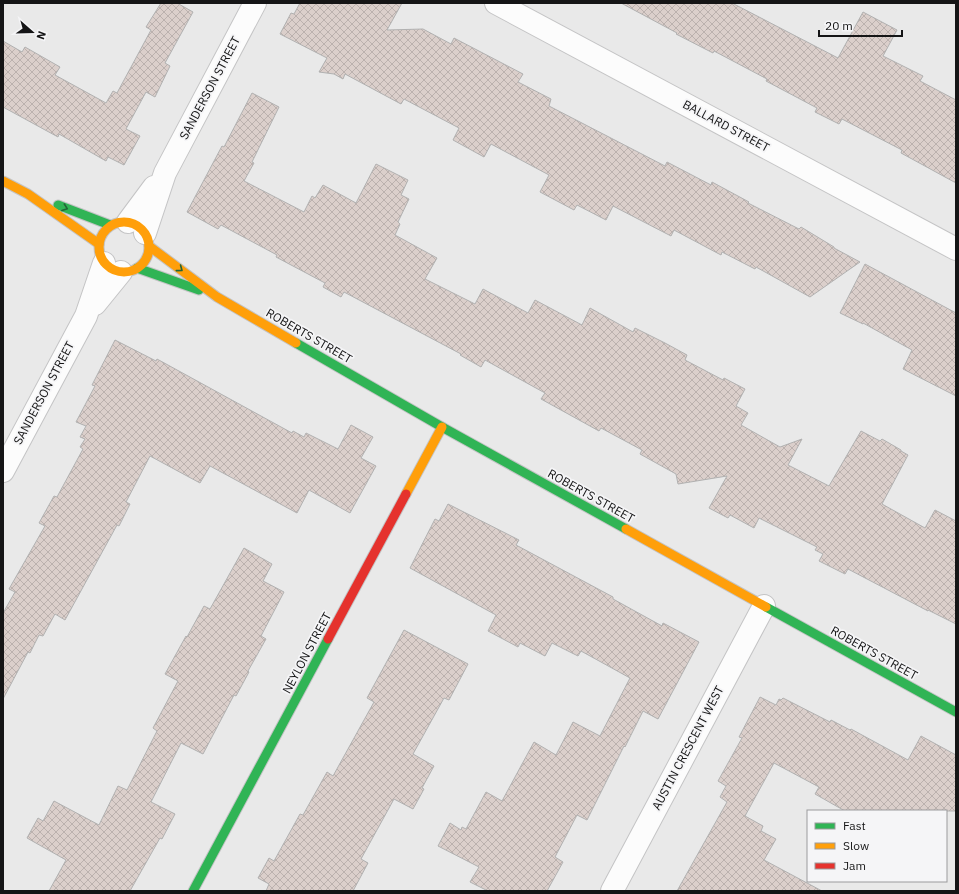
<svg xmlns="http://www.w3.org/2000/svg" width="959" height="894" font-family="'IBM Plex Sans',sans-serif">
<defs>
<pattern id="building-cross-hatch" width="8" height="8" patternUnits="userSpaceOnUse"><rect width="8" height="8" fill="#dbcfcb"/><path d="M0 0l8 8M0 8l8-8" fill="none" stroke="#bbb1ae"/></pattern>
</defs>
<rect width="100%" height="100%" fill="#e9e9e9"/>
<!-- building -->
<g fill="url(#building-cross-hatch)" stroke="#b1b1b1">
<polygon points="161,3 177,3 193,12 165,63 170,66 155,97 146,92 126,129 140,136 124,165 108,157 106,161 59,134 58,137 3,107 3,41 22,52 25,47 60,67 55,75 106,103 113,91 117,93 151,30 146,27"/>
<polygon points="300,3 402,3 387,30 423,29 451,44 454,38 523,74 518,82 551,99 549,106 665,166 667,162 711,185 712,182 749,202 748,203 799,229 801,227 834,247 834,248 860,262 810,297 756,267 755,269 722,252 721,255 674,230 671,236 613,206 606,220 577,205 574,210 540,192 549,175 491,144 484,157 453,140 459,128 404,99 401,104 345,74 343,79 334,74 319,72 327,58 280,34 291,13 294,14"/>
<polygon points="621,3 732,3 838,58 863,12 897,30 883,56 923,76 920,81 956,100 956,183 901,153 902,150 842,119 839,124 815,112 817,108 766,81 767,79 714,51 713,53 676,34 677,33"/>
<polygon points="252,93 279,107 252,162 254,163 244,181 304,212 312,196 315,198 323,185 356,203 376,164 408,180 401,195 409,199 398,222 400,224 395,235 437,258 425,279 475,304 483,289 528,313 535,300 582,325 590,308 633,332 635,328 665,343 687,355 685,360 723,380 724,378 745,389 736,406 748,413 741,425 780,447 802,439 788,465 829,486 861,431 880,441 882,439 901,450 901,451 908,455 882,504 925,528 935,510 956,521 956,624 928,610 928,611 848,569 845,574 819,561 823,554 815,550 817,547 759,518 754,528 730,515 728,518 709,508 727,476 678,484 676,474 640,454 642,450 601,428 599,431 541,399 545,393 485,360 481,367 460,355 461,354 344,292 341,297 323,287 325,283 276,257 277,255 221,225 218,229 187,212 222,146 224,147"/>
<polygon points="865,264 956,313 956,396 903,369 912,350 863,323 863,324 840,313"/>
<polygon points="115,340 156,361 157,359 292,433 293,431 304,437 306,433 338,449 351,425 373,437 361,458 376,466 350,513 309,490 297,513 210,466 200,483 150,456 126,502 130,504 119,526 117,525 65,620 55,614 43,636 39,635 30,653 28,652 3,699 3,613 15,592 9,589 45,526 39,523 54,496 57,497 83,449 80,447 85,439 80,437 86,426 76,422 95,386 92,385"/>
<polygon points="448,504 519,540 516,545 613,597 613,599 662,626 663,623 699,642 658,719 643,711 625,747 624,746 587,820 577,815 555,857 563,862 547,891 488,891 470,882 479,867 438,846 450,823 461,830 462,827 466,829 486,792 502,801 534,742 556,755 573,722 600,736 630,678 581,651 578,656 552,643 545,656 520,643 518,647 488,631 496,615 410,568 435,519 439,521"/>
<polygon points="244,548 272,564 263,581 284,592 261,636 266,639 248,671 249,672 236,696 234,695 203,754 181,743 151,802 175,814 162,839 160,838 130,891 49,891 66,860 27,838 38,818 43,821 54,801 99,825 118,786 127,790 157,731 153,728 178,681 165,674 186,636 187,637 204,606 210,609"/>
<polygon points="404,630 468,664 449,700 444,698 413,754 434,766 422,788 424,789 413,809 394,799 361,859 368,863 353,891 266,891 269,884 258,878 269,858 274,861 300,814 303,815 327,772 333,776 374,702 367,698"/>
<polygon points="760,697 776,705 779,699 781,700 783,698 830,722 831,720 850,730 851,729 908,760 921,736 956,755 956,811 845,811 815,794 819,787 774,763 745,816 763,826 761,831 776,839 764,860 822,891 677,891 727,802 720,797 726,786 718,781 742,738 739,737"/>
</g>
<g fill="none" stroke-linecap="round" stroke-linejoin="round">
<defs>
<g id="street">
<polyline points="496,3 956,249"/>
<polyline points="128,222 154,187"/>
<polyline points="145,233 165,173 255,3"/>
<polyline points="95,304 121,272"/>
<polyline points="3,471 86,316 104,263"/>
<polyline points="612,891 764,606"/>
</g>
<g id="fast">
<polyline points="58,205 110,225"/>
<polyline points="137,268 199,290"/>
<polyline points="296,343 442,427 626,529"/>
<polyline points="766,607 956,712"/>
<polyline points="193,891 328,639"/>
</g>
<g id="slow">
<polyline points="3,181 28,194 99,244"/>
<circle cx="124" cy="247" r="25"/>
<polyline points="149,246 217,297 296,343"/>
<polyline points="406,494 442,427"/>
<polyline points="626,529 766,607"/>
</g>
<polyline id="jam" points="328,639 406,494"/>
</defs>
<!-- street casing -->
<use href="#street" stroke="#c4c4c5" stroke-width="24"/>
<!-- fast casing -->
<use href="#fast" stroke="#c4c4c5" stroke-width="11"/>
<!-- slow casing -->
<use href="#slow" stroke="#c4c4c5" stroke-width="11"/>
<!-- jam casing -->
<use href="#jam" stroke="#c4c4c5" stroke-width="11"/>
<!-- street -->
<use href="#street" stroke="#fcfcfc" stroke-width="22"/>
<!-- fast -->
<use href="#fast" stroke="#30b455" stroke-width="9"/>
<!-- slow -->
<use href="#slow" stroke="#ff9f0a" stroke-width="9"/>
<!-- jam -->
<use href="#jam" stroke="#e5322d" stroke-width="9"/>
</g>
<!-- one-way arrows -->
<defs><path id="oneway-chevron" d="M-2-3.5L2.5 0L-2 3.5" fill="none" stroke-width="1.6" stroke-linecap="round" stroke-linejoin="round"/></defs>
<g stroke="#226436">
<use href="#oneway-chevron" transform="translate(65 208) rotate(20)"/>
<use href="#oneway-chevron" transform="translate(180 269) rotate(37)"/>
</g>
<g text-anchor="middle" stroke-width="3.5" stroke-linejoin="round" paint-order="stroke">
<!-- street labels -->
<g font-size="12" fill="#151516" stroke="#f5f5f7">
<text transform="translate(210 88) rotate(-62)" y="4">SANDERSON STREET</text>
<text transform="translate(726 126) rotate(28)" y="4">BALLARD STREET</text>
<text transform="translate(309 336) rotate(30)" y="4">ROBERTS STREET</text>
<text transform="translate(44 393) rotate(-62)" y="4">SANDERSON STREET</text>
<text transform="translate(591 496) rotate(29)" y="4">ROBERTS STREET</text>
<text transform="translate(307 653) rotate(-62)" y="4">NEYLON STREET</text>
<text transform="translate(874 653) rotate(29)" y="4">ROBERTS STREET</text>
<text transform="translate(688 748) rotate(-62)" y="4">AUSTIN CRESCENT WEST</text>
</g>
</g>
<!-- border -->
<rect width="959" height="894" fill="none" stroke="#151516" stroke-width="8"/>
<!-- legend -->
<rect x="807" y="810" width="140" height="72" fill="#f5f5f7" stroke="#9b9b9d"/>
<rect x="815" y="823" width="20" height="6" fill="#30b455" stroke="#9b9b9d"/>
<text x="843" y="830" font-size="12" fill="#151516">Fast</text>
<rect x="815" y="843" width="20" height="6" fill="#ff9f0a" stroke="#9b9b9d"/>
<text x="843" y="850" font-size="12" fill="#151516">Slow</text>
<rect x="815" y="863" width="20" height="6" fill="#e5322d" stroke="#9b9b9d"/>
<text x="843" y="870" font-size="12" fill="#151516">Jam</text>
<!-- north arrow -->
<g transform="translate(32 32) rotate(110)" stroke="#f5f5f7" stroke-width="3" paint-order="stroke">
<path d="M0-3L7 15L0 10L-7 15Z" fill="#151516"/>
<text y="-6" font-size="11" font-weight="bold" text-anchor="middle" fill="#151516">N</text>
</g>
<!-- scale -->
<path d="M819 30v6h83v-6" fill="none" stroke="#151516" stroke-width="2"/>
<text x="825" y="30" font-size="12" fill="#151516" stroke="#f5f5f7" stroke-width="3" paint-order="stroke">20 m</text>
</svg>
